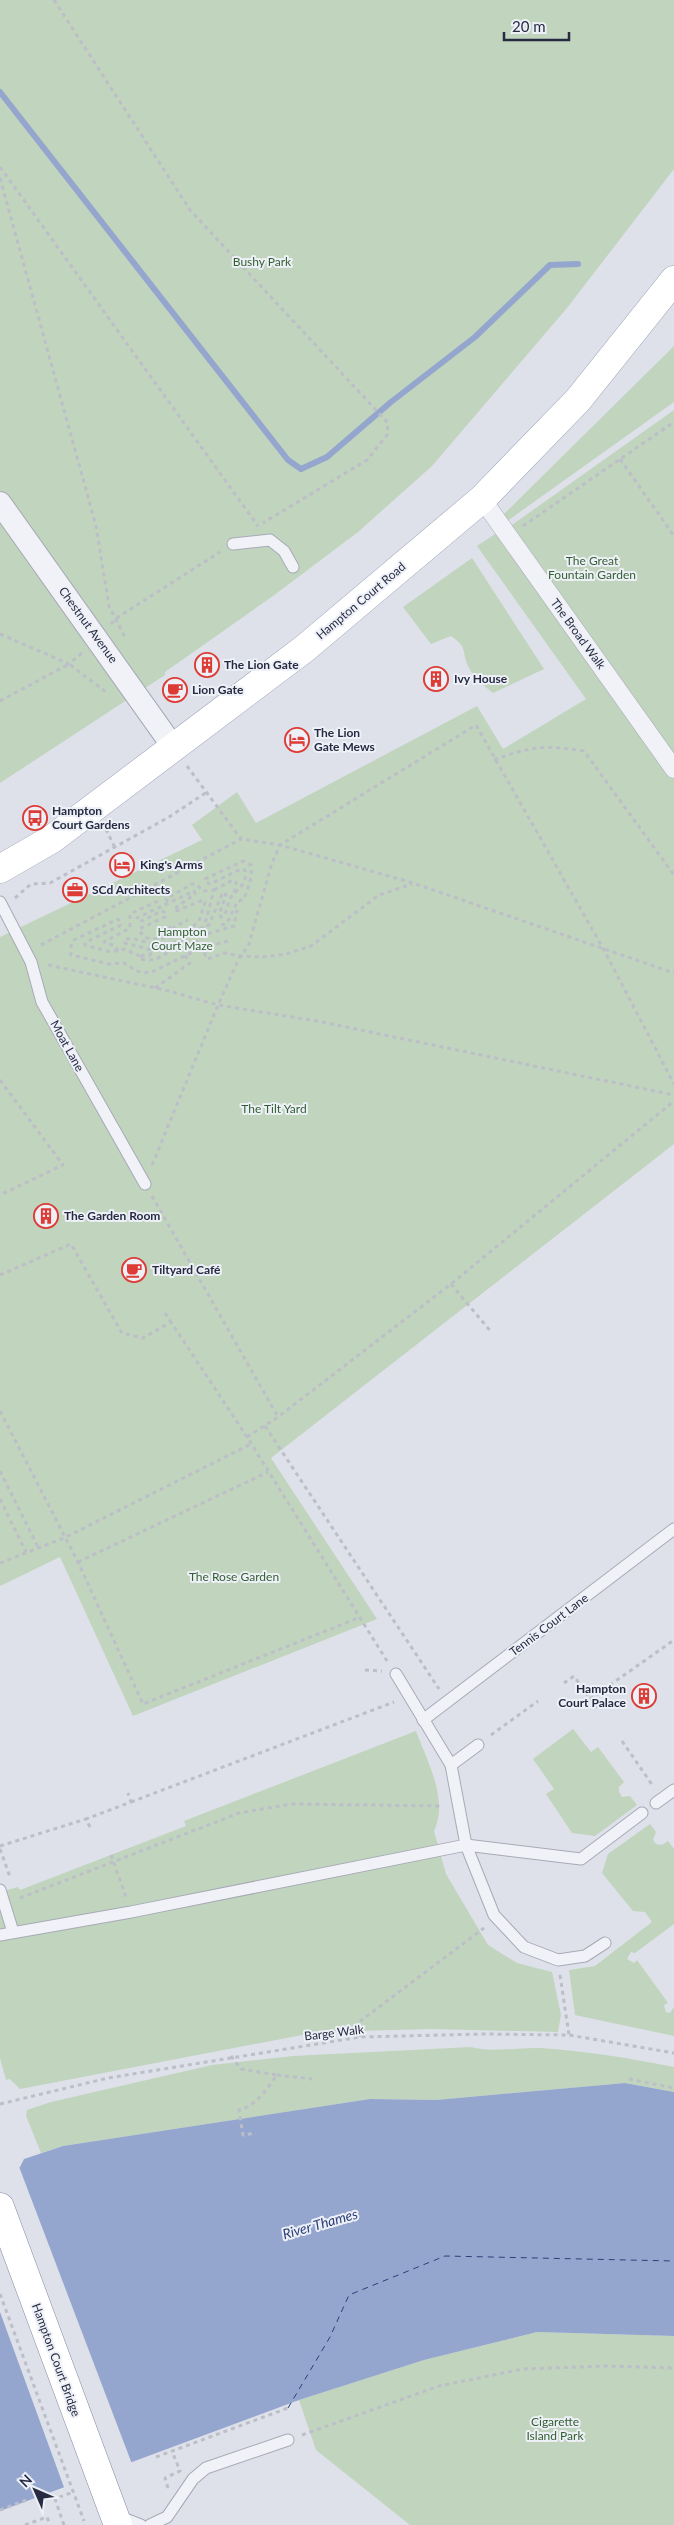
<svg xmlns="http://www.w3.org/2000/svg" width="674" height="2525" font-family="Lato,sans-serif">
<rect width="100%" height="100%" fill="#dee1e9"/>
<!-- green -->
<g fill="#c0d4be">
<polygon points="0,0 674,0 674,169 567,308 432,466 358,532 273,596 165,672 165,675 0,783"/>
<polygon points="674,346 674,402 503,524 500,518"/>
<polygon points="674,410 674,1144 271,1458 377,1619 133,1716 60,1557 0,1586 0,937 202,840 192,825 237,792 256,823 477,706 503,749 586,699 477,546 503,529 502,532"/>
<path d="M 472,558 L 544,669 L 493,693 C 484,686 473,677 468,666 C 461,649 468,648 451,636 L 431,644 L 403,607 Z"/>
<polygon points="573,1729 591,1752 598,1747 624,1782 619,1787 619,1792 622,1797 630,1796 637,1805 595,1836 572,1833 546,1794 554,1789 533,1759"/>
<path d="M 416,1731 C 427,1761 449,1800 434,1831 L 446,1874 L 488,1945 L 517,1963 L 552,1972 L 561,2015 L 558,2032 L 430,2029 L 318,2032 L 20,2089 L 10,2079 L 6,2080 L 0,2058 L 0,1892 L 18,1887 L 20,1890 L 186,1826 L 184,1821 Z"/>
<polygon points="650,1824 656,1832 653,1840 656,1844 662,1845 668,1841 674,1849 674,1924 635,1953 631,1952 627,1959 634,1963 637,1960 668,2003 664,2005 666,2012 670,2013 674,2007 674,2036 575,2015 569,1970 595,1966 652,1922 645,1912 633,1911 602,1873 608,1854"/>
<path d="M 471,2047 C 490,2053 519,2047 540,2048 C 585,2051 629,2058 674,2067 L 674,2092 L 625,2083 L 436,2100 L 370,2099 L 63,2146 L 41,2153 L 26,2116 L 27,2110 L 51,2102 L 212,2065 L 293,2056 Z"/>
<polygon points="537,2332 674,2336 674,2525 410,2525 316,2450 299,2400 424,2360"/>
</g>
<!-- water -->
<polygon fill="#95a6ce" points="625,2083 674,2092 674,2336 537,2332 424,2360 299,2400 0,2511 0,2174 20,2167 24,2159 63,2146 370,2099 436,2100"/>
<!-- pier -->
<polygon fill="#dee1e9" points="18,2164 132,2464 65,2490 0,2312 0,2171"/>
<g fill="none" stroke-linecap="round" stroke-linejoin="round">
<!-- stream -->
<polyline stroke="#95a6ce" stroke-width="6" points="0,92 288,460 301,469 327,457 391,402 475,337 550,265 578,264"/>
<!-- ferry -->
<polyline stroke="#2b407a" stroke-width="1" stroke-dasharray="6 5" stroke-linecap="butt" points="288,2408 330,2337 349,2295 445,2256 674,2261"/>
<defs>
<g id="service">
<polyline points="233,544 270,540 284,551 293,567"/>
<polyline points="0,902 31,962 42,1002 145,1184"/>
<polyline points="423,1720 674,1529"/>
<polyline points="451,1765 478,1745"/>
<polyline points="656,1803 674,1790"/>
<polyline points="0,1890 13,1932"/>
<polyline points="0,1935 131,1912 466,1845 451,1765 396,1674"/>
<polyline points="605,1943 585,1956 558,1960 524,1947 494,1915 466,1845 581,1859 642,1813"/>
<polyline points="118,2516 141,2525"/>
<polyline points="150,2525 167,2517 193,2479 206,2468 288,2440"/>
</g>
<polyline id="pedestrian" points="482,499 674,769"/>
<polyline id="minor" points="0,503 174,748"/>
<polyline id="primary" points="0,869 52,839 304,649 482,499 578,400 674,280"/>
<polyline id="trunk" points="0,2207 118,2525"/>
</defs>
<!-- service casing -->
<use href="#service" stroke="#a7aab7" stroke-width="13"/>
<!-- pedestrian casing -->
<use href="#pedestrian" stroke="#a7aab7" stroke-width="19"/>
<!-- minor casing -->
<use href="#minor" stroke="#a7aab7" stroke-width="24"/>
<!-- primary casing -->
<use href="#primary" stroke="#9ca2b6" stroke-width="29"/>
<!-- trunk casing -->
<use href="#trunk" stroke="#848aa2" stroke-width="29"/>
<!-- path -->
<g stroke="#bcbec8" stroke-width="3" stroke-dasharray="4 4" stroke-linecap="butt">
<polyline points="54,0 190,210 388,423 387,435 367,460 263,523"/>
<polyline points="0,167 258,526"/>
<polyline points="0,178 96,526 109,606 126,639"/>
<polyline points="620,459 674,536"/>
<polyline points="523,526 674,422"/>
<polyline points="111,624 115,619 220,552"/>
<polyline points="0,634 69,664 82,653"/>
<polyline points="0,701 69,664 106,692"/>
<path d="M 494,760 C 531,746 545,745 584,751 L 674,875"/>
<polyline points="187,766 241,839 280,845 413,883 674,973"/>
<polyline points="106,829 114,846"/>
<polyline points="214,890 233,880 236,882 234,894"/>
<polyline points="15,898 31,884 50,883 169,817 207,792"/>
<polyline points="168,902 166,899 192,884 196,884 203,891 214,890 204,927"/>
<polyline points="160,930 174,927"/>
<polyline points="228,941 202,948 207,959 225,953 240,956 262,957 286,954 311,946 379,895 412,884"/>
<polyline points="195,943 207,934 234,926 237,911 234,909 227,923 219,926"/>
<polyline points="41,945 241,839"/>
<path d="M 169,945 C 154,950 136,934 124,940 L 125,943 L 152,950 L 150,955 L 140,956 L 141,959 C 154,963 167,955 176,945 L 173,937 C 161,937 145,945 139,929 L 165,917 L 166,913 L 162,911 L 142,921 L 137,920 L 137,918 L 194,891 L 195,894 L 174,909 L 176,911 L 203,900 L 205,902 L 199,921 L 188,931 L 190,933 L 209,925 L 222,894 L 224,892 L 226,895 L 219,915 L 221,917 L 224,916 C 227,910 228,903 231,897 C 237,889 248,884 245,870 L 241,869 L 210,884 L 206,882 L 205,879 L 243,861 L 251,865 C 253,877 248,888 244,899 L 237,902 L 234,909"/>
<polyline points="118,951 115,946 104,942 130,928 130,914 158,901"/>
<polyline points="140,956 124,949 111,952 85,945 86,942 121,925 118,919 74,940 71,946 71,955 109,964 124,963 136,971 150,973 197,950 195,943 185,947 174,927 188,920"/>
<polyline points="48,965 165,990 218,1005 317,1021 674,1095"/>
<polyline points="155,988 190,963 185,955"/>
<polyline points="0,1080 63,1165 0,1195"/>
<polyline points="152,1165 218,1005 240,956 248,947 272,863 280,845 476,725 604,950 674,1084"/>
<polyline points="152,1196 278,1417"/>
<polyline points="0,1275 71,1244 122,1333 143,1338 171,1322 247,1437 387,1661"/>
<polyline points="451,1284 492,1333"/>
<polyline points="165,1313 171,1322"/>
<polyline points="0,1411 78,1562 143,1704 358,1618"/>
<polyline points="265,1426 439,1689"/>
<polyline points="247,1437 278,1417 451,1284 674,1101"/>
<polyline points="0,1471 38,1547"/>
<polyline points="0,1499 26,1552"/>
<polyline points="78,1562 268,1472"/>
<polyline points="0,1563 64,1538 251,1444"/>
<polyline points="365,1670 382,1671"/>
<polyline points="564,1683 574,1676 597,1708"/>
<polyline points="590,1699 674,1640"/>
<polyline points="491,1735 538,1701"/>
<polyline points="622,1741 653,1786"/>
<polyline points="131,1802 394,1702"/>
<polyline points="90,1827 86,1819 131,1802 128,1793"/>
<polyline points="0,1846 86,1819"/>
<polyline points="0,1849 10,1877"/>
<polyline points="111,1855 126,1897"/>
<polyline points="20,1898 239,1813 292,1804 442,1806"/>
<polyline points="560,1975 569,2035"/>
<polyline points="360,2037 359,2022 484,1928"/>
<path d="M 231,2056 L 241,2069 L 277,2075 C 267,2089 256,2106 239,2110 L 243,2135 L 256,2133"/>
<polyline points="277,2075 312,2079"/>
<polyline points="629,2079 674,2088"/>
<polyline points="0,2104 108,2078 360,2037 483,2034 569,2035 674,2053"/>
<polyline points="0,2294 84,2521"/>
<polyline points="302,2435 439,2386 523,2369 607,2366 674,2368"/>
<polyline points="156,2457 288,2408"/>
<polyline points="168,2488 165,2478 180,2471 172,2451"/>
<polyline points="0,2510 29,2499"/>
<polyline points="25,2525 47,2517 50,2525"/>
<polyline points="64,2525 55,2499 73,2492"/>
</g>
<!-- service -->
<use href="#service" stroke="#f1f2f7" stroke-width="11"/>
<!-- pedestrian -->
<use href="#pedestrian" stroke="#f1f2f7" stroke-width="18"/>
<!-- minor -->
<use href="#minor" stroke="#f1f2f7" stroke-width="22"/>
<!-- primary -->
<use href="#primary" stroke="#fff" stroke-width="28"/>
<!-- trunk -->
<use href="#trunk" stroke="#fff" stroke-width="28"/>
</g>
<!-- icons -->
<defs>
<symbol id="building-ring" viewBox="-11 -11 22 22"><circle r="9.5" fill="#eef0f7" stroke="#dd3b35" stroke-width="1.5"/><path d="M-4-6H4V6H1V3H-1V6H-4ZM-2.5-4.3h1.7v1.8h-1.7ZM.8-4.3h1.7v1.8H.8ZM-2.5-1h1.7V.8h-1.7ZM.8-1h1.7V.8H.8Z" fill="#dd3b35"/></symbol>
<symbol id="cafe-ring" viewBox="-11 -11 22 22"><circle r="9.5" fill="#eef0f7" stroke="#dd3b35" stroke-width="1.5"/><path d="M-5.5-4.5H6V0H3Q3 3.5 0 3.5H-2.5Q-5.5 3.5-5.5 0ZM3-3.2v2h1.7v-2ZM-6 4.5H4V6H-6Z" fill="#dd3b35"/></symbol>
<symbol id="hotel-ring" viewBox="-11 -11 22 22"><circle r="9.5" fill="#eef0f7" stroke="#dd3b35" stroke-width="1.5"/><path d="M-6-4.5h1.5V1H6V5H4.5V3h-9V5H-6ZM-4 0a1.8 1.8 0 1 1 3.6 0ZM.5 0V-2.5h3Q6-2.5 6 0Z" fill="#dd3b35"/></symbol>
<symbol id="bus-ring" viewBox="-11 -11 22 22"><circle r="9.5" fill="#eef0f7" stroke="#dd3b35" stroke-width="1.5"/><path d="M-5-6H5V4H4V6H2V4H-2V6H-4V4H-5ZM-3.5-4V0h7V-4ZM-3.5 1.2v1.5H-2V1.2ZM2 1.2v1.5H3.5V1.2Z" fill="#dd3b35"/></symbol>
<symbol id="office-ring" viewBox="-11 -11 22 22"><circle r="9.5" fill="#eef0f7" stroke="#dd3b35" stroke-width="1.5"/><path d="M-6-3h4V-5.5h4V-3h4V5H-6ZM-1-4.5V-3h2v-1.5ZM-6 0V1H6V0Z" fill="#dd3b35"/></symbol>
</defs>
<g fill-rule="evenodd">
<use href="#building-ring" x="193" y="651" width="28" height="28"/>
<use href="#building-ring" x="422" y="665" width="28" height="28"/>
<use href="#cafe-ring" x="161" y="676" width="28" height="28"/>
<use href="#hotel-ring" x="283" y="726" width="28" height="28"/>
<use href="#bus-ring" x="21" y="804" width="28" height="28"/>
<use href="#hotel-ring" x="108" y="851" width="28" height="28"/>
<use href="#office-ring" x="61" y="876" width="28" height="28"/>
<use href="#building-ring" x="32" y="1202" width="28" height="28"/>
<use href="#cafe-ring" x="120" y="1256" width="28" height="28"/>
<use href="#building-ring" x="630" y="1682" width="28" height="28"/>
</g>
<g text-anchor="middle" stroke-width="4" stroke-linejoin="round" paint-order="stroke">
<!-- park labels -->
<g font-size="12" fill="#325f31" stroke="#eef0f7">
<text x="262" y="266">Bushy Park</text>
<text x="592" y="565">The Great<tspan x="592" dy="14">Fountain Garden</tspan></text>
<text x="182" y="936">Hampton<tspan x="182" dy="14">Court Maze</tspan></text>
<text x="274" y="1113">The Tilt Yard</text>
<text x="234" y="1581">The Rose Garden</text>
<text x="555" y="2426">Cigarette<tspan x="555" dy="14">Island Park</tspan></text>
</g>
<!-- street labels -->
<g font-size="12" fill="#262b42" stroke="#eef0f7">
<text transform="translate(361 601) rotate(-40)" y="4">Hampton Court Road</text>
<text transform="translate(88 625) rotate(54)" y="4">Chestnut Avenue</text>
<text transform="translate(578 634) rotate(54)" y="4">The Broad Walk</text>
<text transform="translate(67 1046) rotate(61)" y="4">Moat Lane</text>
<text transform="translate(549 1625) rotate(-37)" y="4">Tennis Court Lane</text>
<text transform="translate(334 2033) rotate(-7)" y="4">Barge Walk</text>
<text transform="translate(56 2360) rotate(70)" y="4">Hampton Court Bridge</text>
</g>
<!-- poi labels -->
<g font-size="12" font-weight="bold" fill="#262b42" stroke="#eef0f7" text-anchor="start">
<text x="224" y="669">The Lion Gate</text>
<text x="454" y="683">Ivy House</text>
<text x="192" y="694">Lion Gate</text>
<text x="314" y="737">The Lion<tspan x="314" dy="14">Gate Mews</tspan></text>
<text x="52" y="815">Hampton<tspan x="52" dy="14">Court Gardens</tspan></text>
<text x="140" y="869">King's Arms</text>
<text x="92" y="894">SCd Architects</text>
<text x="64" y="1220">The Garden Room</text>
<text x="152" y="1274">Tiltyard Café</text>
<text x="626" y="1693" text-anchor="end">Hampton<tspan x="626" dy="14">Court Palace</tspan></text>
</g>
<!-- water labels -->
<g font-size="14" font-style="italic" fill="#2b407a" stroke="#eef0f7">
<text transform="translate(320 2224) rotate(-16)" y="5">River Thames</text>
</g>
</g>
<!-- north arrow -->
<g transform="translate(35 2490) rotate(315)" stroke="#eef0f7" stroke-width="4" paint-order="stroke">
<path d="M0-4L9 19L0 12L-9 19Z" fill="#262b42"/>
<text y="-8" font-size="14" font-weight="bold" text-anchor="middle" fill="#262b42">N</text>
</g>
<!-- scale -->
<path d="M504 32v8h65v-8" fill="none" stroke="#262b42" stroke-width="2.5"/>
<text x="512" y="32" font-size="15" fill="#262b42" stroke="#eef0f7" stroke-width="4" paint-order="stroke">20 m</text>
</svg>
